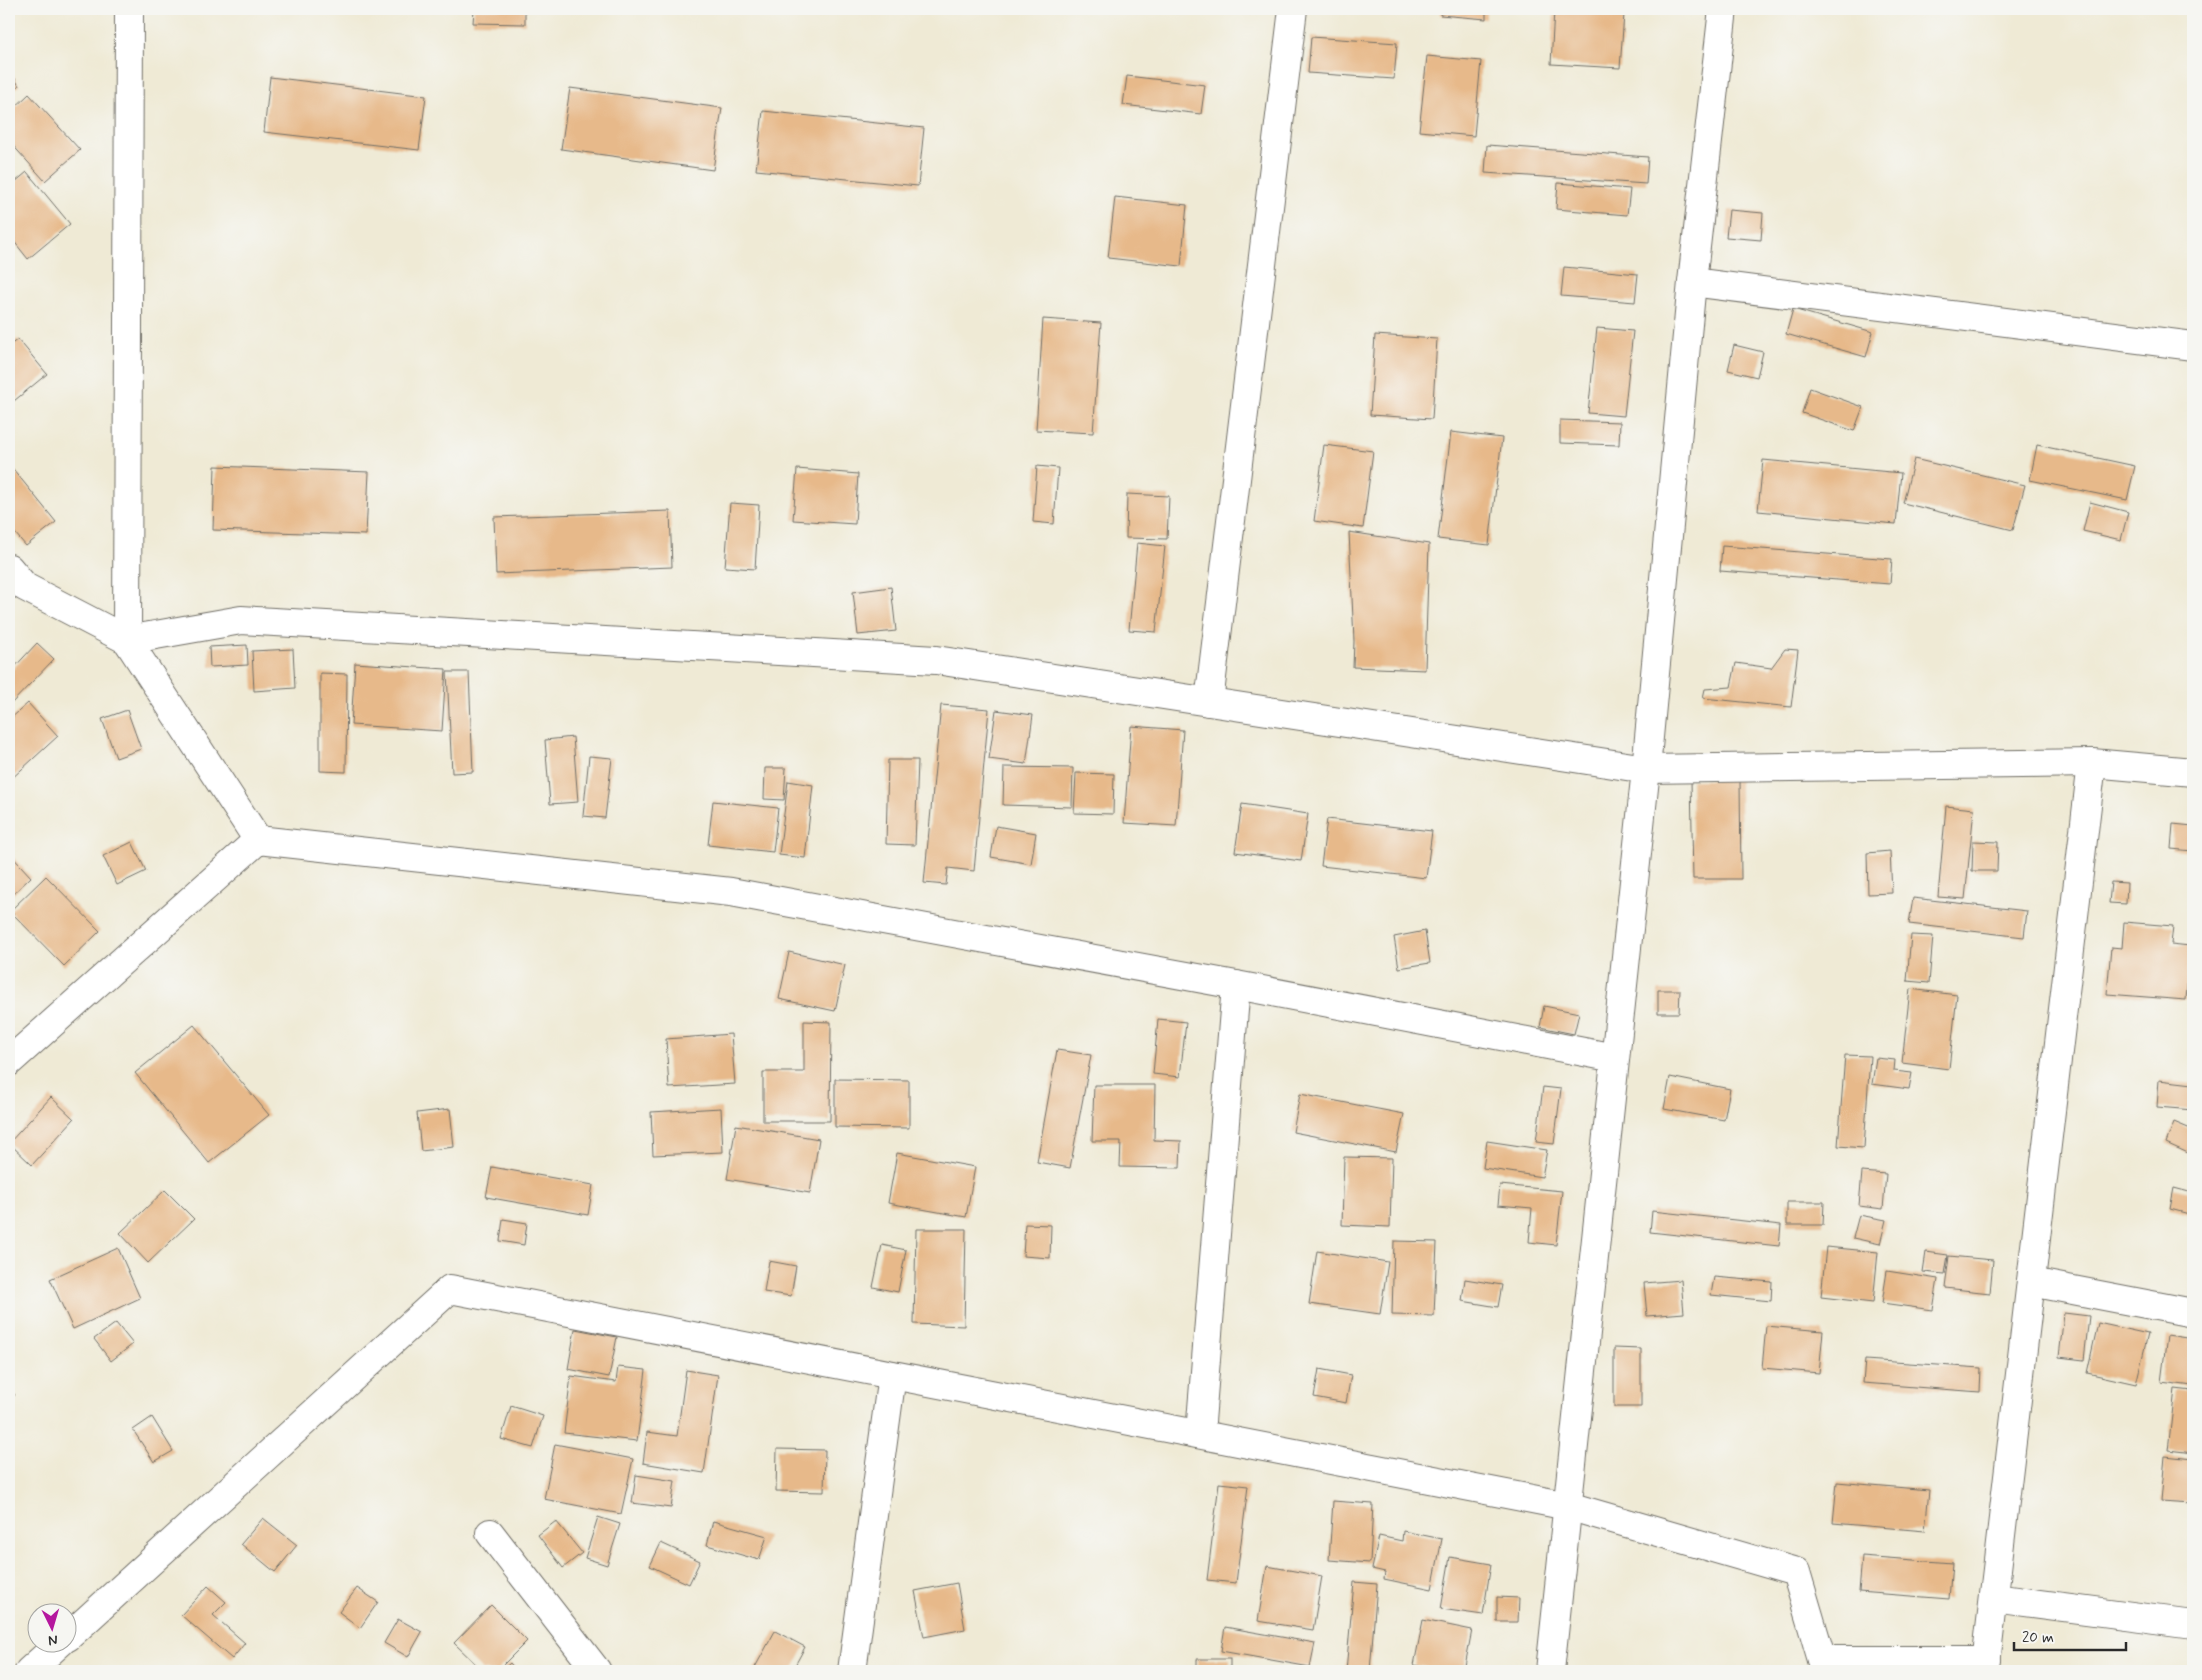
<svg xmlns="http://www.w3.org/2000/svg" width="2202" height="1680" font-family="Mynerve,sans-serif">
<rect width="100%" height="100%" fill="#f6f6f2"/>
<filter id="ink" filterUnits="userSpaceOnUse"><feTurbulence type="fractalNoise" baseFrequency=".02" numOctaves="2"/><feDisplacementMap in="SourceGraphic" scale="10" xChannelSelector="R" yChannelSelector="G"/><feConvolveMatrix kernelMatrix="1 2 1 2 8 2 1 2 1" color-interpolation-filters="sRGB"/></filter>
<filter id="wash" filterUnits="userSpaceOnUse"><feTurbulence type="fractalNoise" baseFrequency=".0096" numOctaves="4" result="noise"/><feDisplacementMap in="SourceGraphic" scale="20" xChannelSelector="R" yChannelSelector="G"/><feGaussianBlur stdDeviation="1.12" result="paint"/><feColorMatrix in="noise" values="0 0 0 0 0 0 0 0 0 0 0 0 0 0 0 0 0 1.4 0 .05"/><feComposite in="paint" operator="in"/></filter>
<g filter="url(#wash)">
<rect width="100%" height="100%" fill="#efead5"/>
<g id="blocks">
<!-- building -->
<g fill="#e7b98a">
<polygon points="474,9 525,9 525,24 473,23"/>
<polygon points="1441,9 1486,9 1486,19 1440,15"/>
<polygon points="1554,10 1624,14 1620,68 1551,64"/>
<polygon points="1311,37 1397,43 1394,79 1308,73"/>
<polygon points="1427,56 1481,61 1474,136 1419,131"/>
<polygon points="9,68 19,86 9,91"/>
<polygon points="1127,76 1205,85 1201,114 1123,105"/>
<polygon points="270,77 426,96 419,150 264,132"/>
<polygon points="570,88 722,108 713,170 561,149"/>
<polygon points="29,94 80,150 45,181 9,141 9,113"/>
<polygon points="763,111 924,128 918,186 756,170"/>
<polygon points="1487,145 1648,157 1646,184 1485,173"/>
<polygon points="27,172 70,224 28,259 9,235 9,187"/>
<polygon points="1558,183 1630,189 1627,215 1556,209"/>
<polygon points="1115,197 1187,205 1181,266 1108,258"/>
<polygon points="1729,210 1763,213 1761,240 1726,237"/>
<polygon points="1564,267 1638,274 1635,302 1561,296"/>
<polygon points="1793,309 1873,332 1866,357 1786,334"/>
<polygon points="1043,319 1101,323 1093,433 1036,430"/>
<polygon points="1597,328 1633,331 1624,416 1588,413"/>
<polygon points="1375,335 1437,339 1432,419 1370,415"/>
<polygon points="18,339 47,374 9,405 9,346"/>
<polygon points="1734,345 1763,352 1757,377 1728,370"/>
<polygon points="1810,388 1863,407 1854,431 1802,413"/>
<polygon points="1560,420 1620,422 1619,445 1560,443"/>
<polygon points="1451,432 1502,438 1489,545 1438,539"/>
<polygon points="1324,445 1373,451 1363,528 1314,521"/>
<polygon points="2037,445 2135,466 2127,500 2030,480"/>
<polygon points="1914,459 2025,485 2013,530 1903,503"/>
<polygon points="1763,460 1901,473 1896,524 1758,511"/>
<polygon points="9,464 56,522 26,546 9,526"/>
<polygon points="215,466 369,472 366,535 213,530"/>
<polygon points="1037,466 1058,468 1054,524 1033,522"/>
<polygon points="797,469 858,474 855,524 793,520"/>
<polygon points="1127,494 1169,496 1167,539 1126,538"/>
<polygon points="2090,502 2128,512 2121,540 2083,531"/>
<polygon points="730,503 759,505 755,569 725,567"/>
<polygon points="670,511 672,567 496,574 494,517"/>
<polygon points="1349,532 1429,544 1425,670 1353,667 1354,641"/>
<polygon points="1137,543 1165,546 1156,632 1129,630"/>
<polygon points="1722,546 1892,559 1890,584 1720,571"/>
<polygon points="891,587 896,631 858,635 853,592"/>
<polygon points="37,643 54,659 9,706 9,673"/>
<polygon points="247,645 248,665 210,667 209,647"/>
<polygon points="293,649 295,688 254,691 252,651"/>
<polygon points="1785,649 1798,650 1791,707 1703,698 1705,689 1731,687 1736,663 1771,668"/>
<polygon points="355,663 446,669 442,731 351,725"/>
<polygon points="447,672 469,672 473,772 452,773"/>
<polygon points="320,673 347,674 346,772 320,771"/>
<polygon points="28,703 58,736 9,781 9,720"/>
<polygon points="941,705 989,709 974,871 948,868 946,885 924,883"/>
<polygon points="127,710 141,749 116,758 102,719"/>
<polygon points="996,710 1033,715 1026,764 989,759"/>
<polygon points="1131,726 1183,730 1176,826 1124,823"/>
<polygon points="573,737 578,802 550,804 545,740"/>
<polygon points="589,756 612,758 605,818 583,816"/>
<polygon points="888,760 918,760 915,845 886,844"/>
<polygon points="1004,767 1073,768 1072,807 1003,805"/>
<polygon points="765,768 786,768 784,800 764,799"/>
<polygon points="1076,773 1114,774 1113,814 1074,813"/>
<polygon points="1691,780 1740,780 1741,879 1693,879"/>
<polygon points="788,781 813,785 805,858 779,855"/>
<polygon points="713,801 778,808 773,852 708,845"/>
<polygon points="1242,804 1308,814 1301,861 1235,852"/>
<polygon points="1946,806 1974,809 1965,899 1938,897"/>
<polygon points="1327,819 1432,831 1426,878 1321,866"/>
<polygon points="2173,824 2193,826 2193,851 2171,849"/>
<polygon points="996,826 1036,833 1031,864 991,857"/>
<polygon points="1973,841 1998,842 1997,871 1972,871"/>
<polygon points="132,842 146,871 117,885 103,856"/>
<polygon points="1890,851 1892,893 1868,894 1867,853"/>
<polygon points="9,853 31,877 9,898"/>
<polygon points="46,876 100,931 64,966 10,911"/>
<polygon points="2111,882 2127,883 2126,904 2109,903"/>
<polygon points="1913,898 2027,911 2024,937 1909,924"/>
<polygon points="2124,922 2173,926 2171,944 2190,946 2186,1000 2107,994 2111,947 2122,948"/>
<polygon points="1425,931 1430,963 1399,968 1394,937"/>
<polygon points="1911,935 1933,936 1929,983 1907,981"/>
<polygon points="789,952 845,965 835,1011 779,999"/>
<polygon points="1910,989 1957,995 1949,1069 1902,1063"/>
<polygon points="1658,990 1680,990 1679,1013 1658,1013"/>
<polygon points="1544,1006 1579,1013 1574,1034 1540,1027"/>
<polygon points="1158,1019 1186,1022 1180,1077 1153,1074"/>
<polygon points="804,1021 831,1022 830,1121 763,1121 763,1072 804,1072"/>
<polygon points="194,1025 269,1115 209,1163 135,1073"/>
<polygon points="731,1034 735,1084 669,1088 666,1039"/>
<polygon points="1057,1050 1091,1055 1070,1168 1037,1162"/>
<polygon points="1845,1055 1870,1056 1864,1148 1838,1146"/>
<polygon points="1876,1058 1895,1060 1894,1071 1912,1073 1909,1089 1872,1084"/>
<polygon points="1670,1077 1730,1089 1724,1120 1664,1109"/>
<polygon points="835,1079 909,1080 909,1128 835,1127"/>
<polygon points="2159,1080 2193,1084 2193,1110 2157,1107"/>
<polygon points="1094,1085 1155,1085 1154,1140 1181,1141 1180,1168 1120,1167 1121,1141 1092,1141"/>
<polygon points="1543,1087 1561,1089 1554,1144 1536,1142"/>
<polygon points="1300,1094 1404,1114 1396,1152 1293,1132"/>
<polygon points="51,1097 74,1119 32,1165 9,1143"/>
<polygon points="721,1108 723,1152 653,1155 651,1112"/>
<polygon points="450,1109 454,1147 421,1151 417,1113"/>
<polygon points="2174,1122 2193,1130 2193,1140 2188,1153 2166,1143"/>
<polygon points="736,1125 819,1139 810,1193 727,1179"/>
<polygon points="1487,1141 1547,1150 1542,1177 1483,1168"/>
<polygon points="897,1153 975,1167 966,1217 888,1203"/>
<polygon points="1344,1157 1392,1158 1390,1227 1342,1225"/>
<polygon points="492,1167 593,1185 588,1215 486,1197"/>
<polygon points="1862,1172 1886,1174 1883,1209 1859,1206"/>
<polygon points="1500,1185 1562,1191 1556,1245 1529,1242 1532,1208 1498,1205"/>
<polygon points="2174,1188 2193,1193 2193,1215 2170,1209"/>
<polygon points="165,1190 194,1219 148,1263 120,1233"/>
<polygon points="1787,1202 1824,1202 1823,1225 1787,1225"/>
<polygon points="1652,1211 1781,1225 1779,1246 1650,1232"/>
<polygon points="1859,1215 1886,1220 1880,1244 1853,1238"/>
<polygon points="503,1219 527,1223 524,1245 500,1241"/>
<polygon points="1025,1224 1051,1225 1050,1258 1023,1256"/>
<polygon points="916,1229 966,1229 964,1326 914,1324"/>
<polygon points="1394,1241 1437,1242 1434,1316 1392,1315"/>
<polygon points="882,1245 906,1250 898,1292 873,1287"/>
<polygon points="1826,1247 1878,1252 1873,1303 1821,1297"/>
<polygon points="118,1248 140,1298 73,1329 50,1279"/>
<polygon points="1317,1251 1388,1262 1380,1314 1309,1304"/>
<polygon points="1926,1252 1948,1255 1945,1274 1923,1272"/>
<polygon points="1949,1256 1993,1260 1990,1293 1945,1288"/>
<polygon points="769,1261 796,1266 791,1296 764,1292"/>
<polygon points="1887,1271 1938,1279 1933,1310 1882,1303"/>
<polygon points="1714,1277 1772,1282 1771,1301 1711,1295"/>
<polygon points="1465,1279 1502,1285 1498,1307 1462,1301"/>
<polygon points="1681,1280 1684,1313 1647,1316 1644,1283"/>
<polygon points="2064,1313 2089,1316 2084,1360 2059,1357"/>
<polygon points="116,1323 133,1344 111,1361 94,1339"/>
<polygon points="2098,1323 2148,1334 2136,1384 2087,1373"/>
<polygon points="1766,1326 1823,1331 1819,1373 1762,1368"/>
<polygon points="575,1329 617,1337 609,1377 568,1369"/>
<polygon points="2167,1335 2193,1339 2193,1386 2161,1382"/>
<polygon points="1614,1348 1641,1349 1641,1407 1614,1407"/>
<polygon points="1865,1360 1981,1368 1980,1392 1863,1383"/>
<polygon points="618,1367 646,1370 637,1441 564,1433 571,1376 616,1382"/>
<polygon points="1319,1369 1351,1375 1346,1403 1314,1397"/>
<polygon points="686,1370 718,1375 704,1473 643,1463 647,1432 677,1436"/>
<polygon points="9,1388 15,1395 9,1401"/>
<polygon points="2175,1389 2193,1391 2193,1453 2168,1450"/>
<polygon points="511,1406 543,1416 533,1448 501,1439"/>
<polygon points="152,1417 173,1451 154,1462 133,1430"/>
<polygon points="555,1444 633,1459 621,1514 544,1499"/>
<polygon points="777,1449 825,1450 824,1492 776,1491"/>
<polygon points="2165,1456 2193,1459 2193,1503 2161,1501"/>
<polygon points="636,1475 675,1481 671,1508 632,1503"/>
<polygon points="1837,1482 1929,1490 1925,1531 1833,1523"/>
<polygon points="1219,1483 1248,1486 1236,1583 1207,1580"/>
<polygon points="1333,1501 1373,1504 1370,1563 1329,1560"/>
<polygon points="598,1517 620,1524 607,1565 585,1558"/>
<polygon points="263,1518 297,1545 275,1572 241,1544"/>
<polygon points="556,1521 582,1553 563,1568 538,1535"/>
<polygon points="713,1521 767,1536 759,1560 707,1545"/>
<polygon points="1403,1531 1442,1539 1432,1589 1384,1579 1385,1572 1372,1569 1379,1536 1402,1541"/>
<polygon points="661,1543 700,1561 689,1584 650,1566"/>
<polygon points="1862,1556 1952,1563 1949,1599 1859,1592"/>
<polygon points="1450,1557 1491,1564 1483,1615 1441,1609"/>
<polygon points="1267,1566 1322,1576 1313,1630 1258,1621"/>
<polygon points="1354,1582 1377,1584 1370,1671 1346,1671"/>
<polygon points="957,1583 965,1629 924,1637 915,1591"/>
<polygon points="208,1586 226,1602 213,1615 245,1643 232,1659 181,1615"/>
<polygon points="357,1588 378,1602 360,1628 339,1612"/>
<polygon points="1497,1597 1519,1598 1518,1622 1497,1622"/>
<polygon points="491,1605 527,1641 497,1671 483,1671 454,1643"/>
<polygon points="398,1619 422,1632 408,1657 384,1643"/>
<polygon points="1423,1620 1472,1630 1464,1671 1445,1671 1414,1665"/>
<polygon points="1225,1627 1315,1643 1310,1667 1221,1651"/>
<polygon points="775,1631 805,1647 792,1671 753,1671"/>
<rect x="1197" y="1659" width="33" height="12"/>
<polygon points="510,1663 517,1671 501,1671"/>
</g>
</g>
</g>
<g filter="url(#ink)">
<use href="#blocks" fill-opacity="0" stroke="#706e66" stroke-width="1"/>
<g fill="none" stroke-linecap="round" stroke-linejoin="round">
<defs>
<g id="street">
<polyline points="129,9 127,640 241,620 936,660 1646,769 2092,763 2193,772"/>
<polyline points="1692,282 2193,346"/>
<polyline points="9,568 25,587 127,640 258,840"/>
<polyline points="1209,702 1293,9"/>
<polyline points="9,1062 258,840 731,892 1236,985 1615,1058"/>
<polyline points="2031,1282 2193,1313"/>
<polyline points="1200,1434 1236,985"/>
<polyline points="490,1533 597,1671"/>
<polyline points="1994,1598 2193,1624"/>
<polyline points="68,1637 450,1289 1568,1506 1796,1572 1822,1660 1987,1660"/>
<polyline points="29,1671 61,1642"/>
<polyline points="852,1671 892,1375"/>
<polyline points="1550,1671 1646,769 1692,282 1723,9"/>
<polyline points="1985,1671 2092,763"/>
</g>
</defs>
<!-- street casing -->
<use href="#street" stroke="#706e66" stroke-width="30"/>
<!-- street -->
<use href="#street" stroke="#fff" stroke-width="28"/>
</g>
</g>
<!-- margin -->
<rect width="2202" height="1680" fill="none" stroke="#f6f6f2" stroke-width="30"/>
<!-- north arrow -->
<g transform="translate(52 1628) rotate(175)"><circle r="24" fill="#f6f6f2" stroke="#a5a5a2"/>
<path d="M0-4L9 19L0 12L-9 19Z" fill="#b5179e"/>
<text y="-8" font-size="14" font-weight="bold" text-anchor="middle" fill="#2b2b2b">N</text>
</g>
<!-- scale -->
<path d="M2014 1642v8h112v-8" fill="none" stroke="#2b2b2b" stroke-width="2.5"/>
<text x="2022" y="1642" font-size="15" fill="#2b2b2b" stroke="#f6f6f2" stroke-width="4" paint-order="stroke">20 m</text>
</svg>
